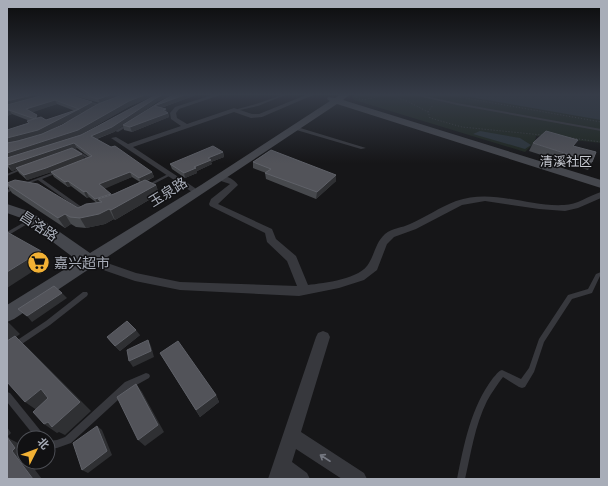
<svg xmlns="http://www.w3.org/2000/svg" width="608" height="486" font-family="Lato,'Noto Sans SC',sans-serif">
<rect width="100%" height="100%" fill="#161618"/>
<!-- green -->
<polygon fill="#1e261f" points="354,95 601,95 601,143 536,136 535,142 525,152 354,100 352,97"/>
<!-- water -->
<g fill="#2c353c">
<polygon points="458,95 601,95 601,120"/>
<polygon points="480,131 520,138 531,145 525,149 473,134"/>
</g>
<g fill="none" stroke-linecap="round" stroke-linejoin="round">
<!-- path -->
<g stroke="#3d3f44" stroke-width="1" stroke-dasharray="1 2" stroke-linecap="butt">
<polyline points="389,95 407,101 428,112 430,118 462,127 542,135"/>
<polyline points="448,95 601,122"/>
<polyline points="354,96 361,100"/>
<polyline points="362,100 385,95"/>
<polyline points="428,112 433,105"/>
<polyline points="564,137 601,142"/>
</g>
<!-- lane -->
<g fill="#37383d" fill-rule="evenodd">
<polygon points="282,95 285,95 258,106 235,111 234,110 256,104"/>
<polygon points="418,95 421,95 457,103 601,129 601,131 457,105 418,96"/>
<polygon points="86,100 102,105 102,106 100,107 85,102 85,100"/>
<polygon points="128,123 131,124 118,132 115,131"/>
<polygon points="75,149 76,149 93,160 90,161 75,151 69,153 67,152"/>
<polygon points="23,167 24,167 26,168 7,176 7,174"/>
<polygon points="57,171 58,171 60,172 42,179 83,208 88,208 88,210 80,210 38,180 24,185 22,184"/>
<polygon points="168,174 169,174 171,175 148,187 146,187 145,186"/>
<polygon points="16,186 17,186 19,187 7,193 7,190"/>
<polygon points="30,219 34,219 34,220 7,236 7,232"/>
<path d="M 601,272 L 601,276 L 600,276 L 592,293 L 572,299 L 544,342 L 534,372 L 525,387 L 522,388 L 519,387 L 503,377 C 497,385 492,392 487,401 C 475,425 471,453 465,479 L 457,479 C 464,444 471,407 493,378 C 496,375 498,371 502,370 L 521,379 L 529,368 L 539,339 L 568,295 L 588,289 L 596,274 Z"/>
<polygon points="83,292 87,292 88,294 87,296 50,325 7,354 7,347 46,321"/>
<polygon points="146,373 149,374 150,376 149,378 131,388 71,443 57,448 48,449 48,441 57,440 65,437 125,382"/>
<polygon points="7,392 10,393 44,435 45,438 36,438 7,402"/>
</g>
<!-- street -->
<g fill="#37383d" fill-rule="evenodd">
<polygon points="212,95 220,95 179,109 176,113 177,118 187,124 234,108 252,114 259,114 306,95 313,95 262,117 251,118 234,112 133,147 195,188 196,190 192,192 111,138 116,137 128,144 181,126 171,119 170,113 175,107"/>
<polygon points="293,127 297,127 366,148 361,149 293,129"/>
<path d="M 218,176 C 226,175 234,179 238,185 L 218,204 L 272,229 L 276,239 L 296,256 L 308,285 C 324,283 361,279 369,263 C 375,253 376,242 385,234 C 392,228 402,228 410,224 C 426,217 440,207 456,201 C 493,188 527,207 564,205 C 577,205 588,196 601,192 L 601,198 L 578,208 L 565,211 L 539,209 L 485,201 L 462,205 L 416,229 L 394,237 L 387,244 L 377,270 L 364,280 L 339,288 L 299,296 L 180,290 L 135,281 L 86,264 L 85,261 L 86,258 L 90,257 L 136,273 L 180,282 L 297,286 L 287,261 L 267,242 L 265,233 L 210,206 L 209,204 L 211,199 L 230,184 L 218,180 Z"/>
<polygon points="323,331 328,333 330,337 301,432 364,473 367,479 342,479 296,449 292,462 307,473 310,479 268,479 316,337 318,333"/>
</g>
<!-- secondary -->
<polygon fill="#45474d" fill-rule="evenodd" points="340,95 349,95 343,100 601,180 601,188 337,104 14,319 7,322 7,305 78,261 21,218 7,213 7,204 31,212 90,253 201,185 330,101 327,99 328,97 335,98"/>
</g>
<!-- wall -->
<g fill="#47494d" fill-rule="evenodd">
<path d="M 69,95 L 94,106 L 100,103 L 71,95 L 155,95 L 130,106 L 80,135 L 173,95 L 157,102 L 129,121 L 160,102 L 196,95 L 161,108 L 168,113 L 169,117 L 132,132 L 124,130 L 123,125 L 114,132 L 97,139 L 152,172 L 154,177 L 147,181 L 156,185 L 159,194 L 115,220 L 114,219 L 105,224 L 86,228 L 76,227 L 71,224 L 65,228 L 12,193 L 7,185 L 7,183 L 78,208 L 97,203 L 89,197 L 87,198 L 71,186 L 68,187 L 54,177 L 51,172 L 27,180 L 19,173 L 17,169 L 12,171 L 7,166 L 7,130 L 28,123 L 27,121 L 30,121 L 12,114 L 7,116 L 7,105 ZM 57,104 L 75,111 L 46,120 L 38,118 L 32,112 ZM 90,108 L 62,125 L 44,133 L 81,114 L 81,113 ZM 77,148 L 89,157 L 84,159 L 82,154 L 74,149 ZM 132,177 L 140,182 L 111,195 L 104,188 Z"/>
<polygon points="533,143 592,162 588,170 529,151"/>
<polygon points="223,152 224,157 211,162 212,164 197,171 197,173 185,178 172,169 170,164"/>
<polygon points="253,162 336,181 316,199 266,179 265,173 266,173 253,168"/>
<polygon points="140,335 120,351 111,342 107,337"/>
<polygon points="160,353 216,395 219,402 200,417"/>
</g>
<!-- shaded-wall -->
<g fill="#2f3033">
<polygon points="32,95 51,95 7,105 7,101"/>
<polygon points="110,95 122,95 100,103 98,99"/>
<polygon points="144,95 155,95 130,106 80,135 7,159 7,153"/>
<polygon points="162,95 173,95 157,102 114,132 93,140 91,136 156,98"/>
<polygon points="184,95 196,95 155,110 154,106"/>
<polygon points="55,100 57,104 28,114 26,109"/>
<polygon points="92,102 94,106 81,113 79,109"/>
<polygon points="79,109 81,114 40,135 7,143 7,138"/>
<polygon points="166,109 167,113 168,113 169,117 132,132 130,127"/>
<polygon points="7,110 9,110 12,114 7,116"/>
<polygon points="74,143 77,148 12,171 8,165"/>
<polygon points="223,152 224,157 211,162 212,164 197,171 197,173 185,178 184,173 208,158"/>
<polygon points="82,154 85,160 49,173 27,180 24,175"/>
<polygon points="130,172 132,177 102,190 99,184"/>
<polygon points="152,172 154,177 141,183 139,178"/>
<polygon points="336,175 336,181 316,199 317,192"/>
<polygon points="68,181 71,186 68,187 65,182"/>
<polygon points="156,185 159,194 115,220 111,210"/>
<polygon points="86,191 89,197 87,198 84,192"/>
<polygon points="111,194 113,199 98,199 100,203 98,204 95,199"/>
<polygon points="109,209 114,219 105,224 86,228 80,218"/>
<polygon points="65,214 71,224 65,228 58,218"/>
<polygon points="41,251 49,261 7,288 7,272"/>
<polygon points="62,293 67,298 32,322 27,316"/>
<polygon points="7,321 20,334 16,337 27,347 91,411 65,435 59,432 57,433 44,424 48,422 80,402 7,343"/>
<polygon points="136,330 140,335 120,351 115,346"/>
<polygon points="148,340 151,346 154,357 133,367 129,361"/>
<polygon points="136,384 142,392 164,432 145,446 138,440"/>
<polygon points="41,389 53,399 38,411 25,402"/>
<polygon points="216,395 219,402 200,417 196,410"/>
<polygon points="97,426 102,430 112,455 88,473 82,470"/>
<polygon points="7,427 11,433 8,436 10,439 20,444 24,449 24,462 29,462 42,479 33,479 12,451 7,442"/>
</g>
<!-- building -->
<g fill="#525359" stroke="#5f6168">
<polygon points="7,95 32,95 7,101"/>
<polygon points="44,95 69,95 92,102 79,109 55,100 26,109 37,115 35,119 9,110 7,110 7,105"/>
<polygon points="83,95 110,95 98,99"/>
<polygon points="122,95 144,95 129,101 78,130 7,153 7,143 18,141 42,134 62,125 98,104"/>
<polygon points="156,95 162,95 156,98 112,127 91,136 111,147 115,146 152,172 139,178 130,172 99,184 111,194 95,199 86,191 84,192 68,181 65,182 51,172 92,156 74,143 8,165 7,164 7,158 81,135"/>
<polygon points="173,95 184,95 154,106 166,109 163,110 168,113 130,127 123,125 160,102"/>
<polygon points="79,109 38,130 7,138 7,130 29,123 27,121 41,117 46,120"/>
<polygon points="546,131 578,140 573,146 596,152 592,162 533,143"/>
<polygon points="213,146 223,152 208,158 211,160 194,167 196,168 184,173 170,164"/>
<polygon points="72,148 82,154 46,168 24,175 16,168"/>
<polygon points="271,150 336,175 317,192 265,173 271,169 253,162"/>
<polygon points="15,180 38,184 78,208 86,204 102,202 98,199 114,194 145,180 156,185 111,210 109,209 99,214 80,218 70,217 65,214 58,218 7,184 7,183"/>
<polygon points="7,232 41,251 7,272"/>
<polygon points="54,286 62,293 27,316 18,309"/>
<polygon points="127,321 136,330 115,346 107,337"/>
<polygon points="15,336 80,402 52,427 48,422 44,424 33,412 48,398 41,389 25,402 7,382 7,341"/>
<polygon points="148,340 151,351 129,361 127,350"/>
<polygon points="178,341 216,395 196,410 160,353"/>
<polygon points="136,384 158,425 138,440 117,397"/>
<polygon points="97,426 107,451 82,470 73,443"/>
<polygon points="7,437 15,448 12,451 33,479 7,479"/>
</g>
<!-- one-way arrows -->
<defs><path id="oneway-shaft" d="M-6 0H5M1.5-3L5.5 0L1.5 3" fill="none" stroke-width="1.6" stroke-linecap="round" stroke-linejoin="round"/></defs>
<use stroke="#757881" href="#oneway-shaft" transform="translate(325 458) rotate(-147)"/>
<!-- sky -->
<linearGradient id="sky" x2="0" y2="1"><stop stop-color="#0c0c0d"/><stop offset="0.58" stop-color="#363c48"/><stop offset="1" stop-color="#363c48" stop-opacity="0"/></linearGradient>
<rect width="608" height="163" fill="url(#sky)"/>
<!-- icons -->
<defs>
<symbol id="supermarket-disc" viewBox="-11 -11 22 22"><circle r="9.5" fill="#f2b134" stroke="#111113"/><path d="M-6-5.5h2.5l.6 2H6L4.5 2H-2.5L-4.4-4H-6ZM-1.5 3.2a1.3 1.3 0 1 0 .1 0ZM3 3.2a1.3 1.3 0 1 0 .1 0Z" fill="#111"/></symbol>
</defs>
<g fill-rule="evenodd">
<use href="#supermarket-disc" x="26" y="250" width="25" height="25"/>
</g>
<g text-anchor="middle" stroke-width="3" stroke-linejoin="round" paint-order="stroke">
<!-- far-quarter labels -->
<g font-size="13" fill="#c9ccd4" stroke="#111113">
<text x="566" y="166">清溪社区</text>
</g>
<!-- street labels -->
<g font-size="14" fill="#a8adb8" stroke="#111113">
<text transform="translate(168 192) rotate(-32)" y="5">玉泉路</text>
<text transform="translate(39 226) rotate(34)" y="5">昌洛路</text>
</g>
<!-- poi labels -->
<g font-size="14" fill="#a8adb8" stroke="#111113" text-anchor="start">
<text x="54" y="268">嘉兴超市</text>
</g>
</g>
<!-- border -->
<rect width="608" height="486" fill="none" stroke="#a8adb8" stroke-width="16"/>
<!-- north arrow -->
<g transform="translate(36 450) rotate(48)"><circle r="19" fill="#111113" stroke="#4d4f55"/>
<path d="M0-3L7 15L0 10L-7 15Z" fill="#f2b134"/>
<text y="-6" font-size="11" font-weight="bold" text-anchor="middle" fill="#a8adb8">北</text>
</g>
</svg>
